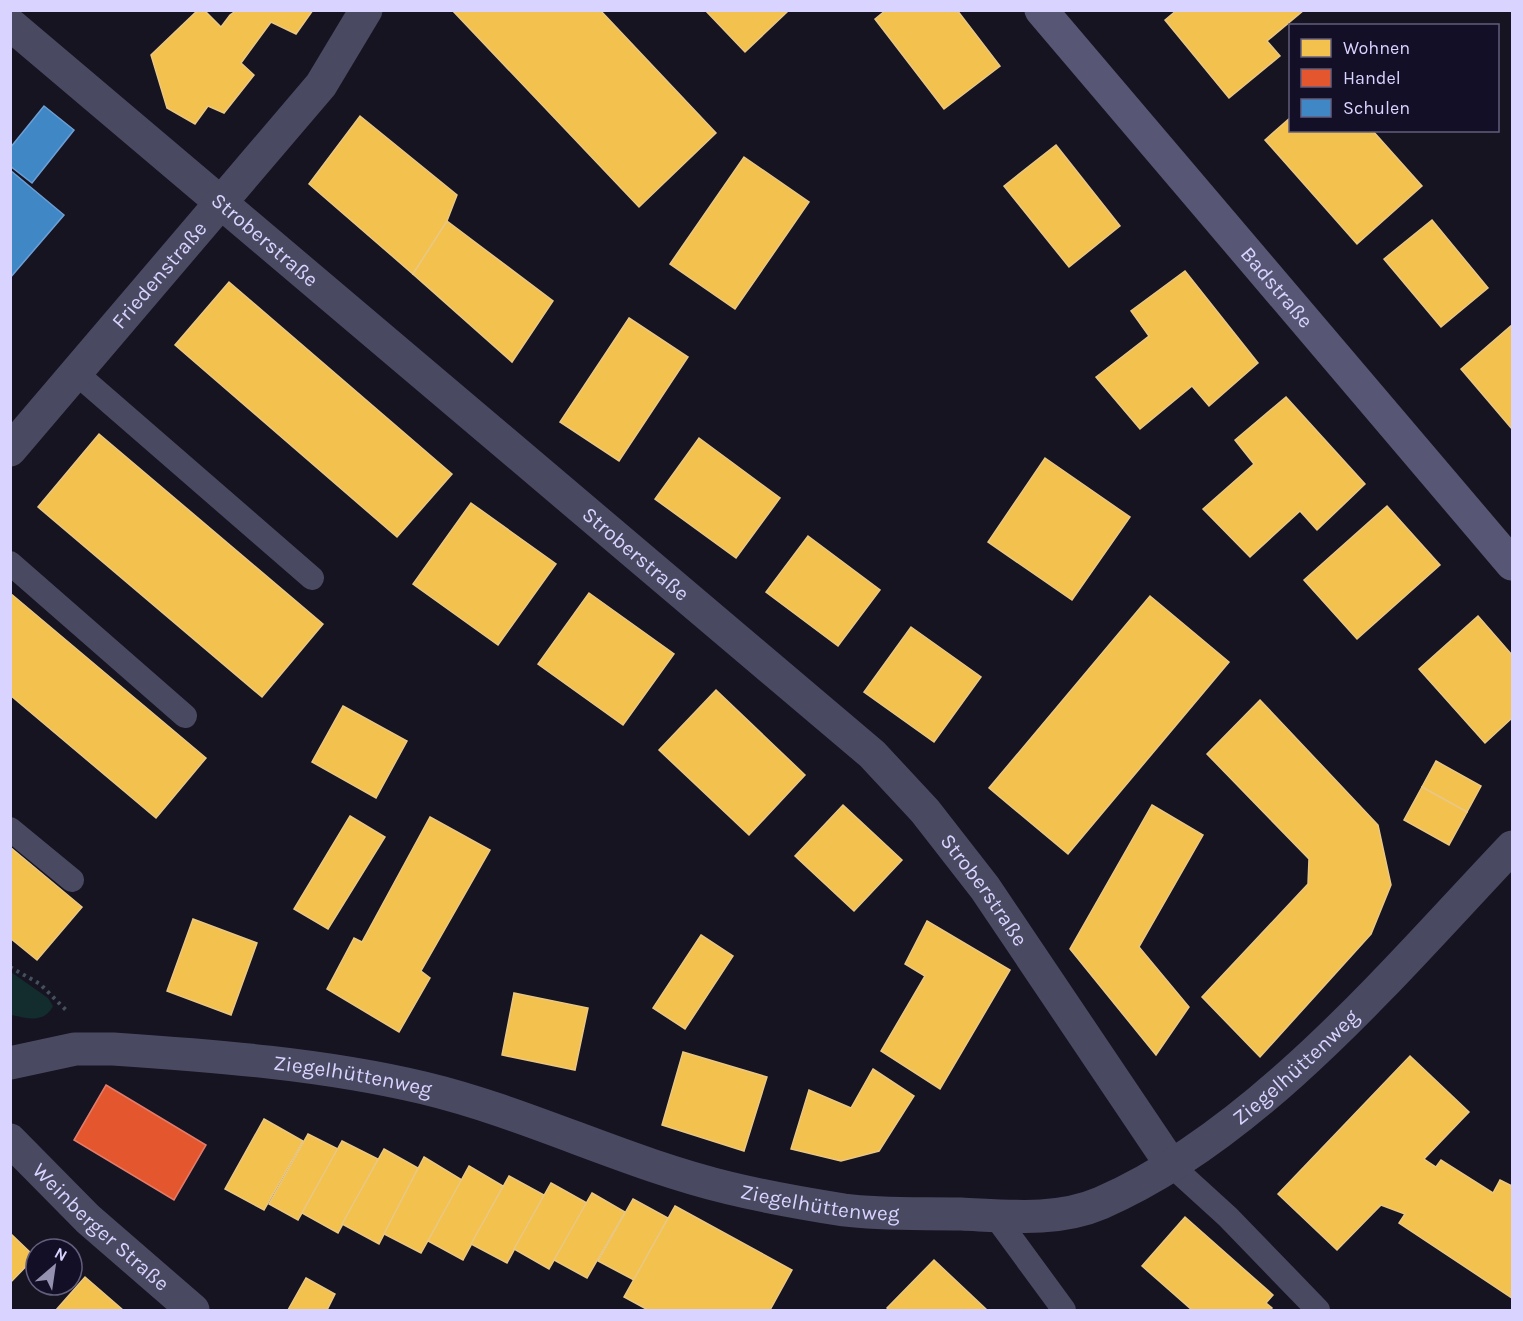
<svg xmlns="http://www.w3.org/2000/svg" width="1523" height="1321" font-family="Karla,sans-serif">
<rect width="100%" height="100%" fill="#161421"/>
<!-- green -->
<path fill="#132c2d" d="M 11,972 L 48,998 L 53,1006 C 44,1024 27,1018 11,1015 Z"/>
<!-- homes -->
<g fill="#f2c14e" stroke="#eac783" stroke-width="1.5">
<polygon points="198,10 204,10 221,27 230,15 237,10 313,10 296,34 271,22 241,63 254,75 224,113 208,106 195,124 167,108 151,55"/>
<polygon points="452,10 600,10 716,133 639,207"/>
<polygon points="705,10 785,10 787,12 745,52"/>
<polygon points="886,10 957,10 1000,66 944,109 875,19"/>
<polygon points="1177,10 1304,10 1267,41 1280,56 1229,98 1165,20"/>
<polygon points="360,116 457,195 447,221 413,274 309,184"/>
<polygon points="1290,118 1290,130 1372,130 1422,186 1357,244 1265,140"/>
<polygon points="1056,145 1120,226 1069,267 1004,186"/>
<polygon points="744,157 809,202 735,309 670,264"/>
<polygon points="1432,220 1488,288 1441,327 1384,259"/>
<polygon points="447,221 553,301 512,362 413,274"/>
<polygon points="1185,271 1258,363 1209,406 1192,386 1140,429 1096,377 1149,336 1131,311"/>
<polygon points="229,282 452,474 397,537 175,345"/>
<polygon points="629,318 688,357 619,461 560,422"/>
<polygon points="1512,325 1512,429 1461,369"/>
<polygon points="1286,397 1365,484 1317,530 1300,511 1250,557 1203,509 1254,464 1235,440"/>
<polygon points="99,434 323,624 262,697 38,507"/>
<polygon points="699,438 780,498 736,558 655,499"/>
<polygon points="1045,458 1130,517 1072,600 988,542"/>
<polygon points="471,503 556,564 498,645 413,584"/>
<polygon points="1387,506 1440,565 1357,639 1304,580"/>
<polygon points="808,536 880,590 838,646 766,592"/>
<polygon points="10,593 206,758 156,818 10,695"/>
<polygon points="589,593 674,654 623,725 538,664"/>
<polygon points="1150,596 1229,662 1068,854 989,788"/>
<polygon points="1478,616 1512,655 1512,718 1485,743 1419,669"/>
<polygon points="911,627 981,677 934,742 864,692"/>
<polygon points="716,690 805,775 749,835 659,750"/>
<polygon points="1260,700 1378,825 1391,885 1371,934 1260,1057 1202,997 1308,884 1309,859 1207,754"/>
<polygon points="343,706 407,741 376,798 312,762"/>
<polygon points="1436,761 1481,786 1467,812 1422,787"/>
<polygon points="1422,787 1467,812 1449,845 1404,820"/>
<polygon points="843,805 902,860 854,911 795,856"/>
<polygon points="1152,805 1203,835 1139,947 1189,1007 1156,1055 1070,949"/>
<polygon points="350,816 385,837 328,929 294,909"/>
<polygon points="430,817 490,850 421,971 430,978 399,1032 327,989 354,938 362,942"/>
<polygon points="10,847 82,907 37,960 10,938"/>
<polygon points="193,919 257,943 231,1015 167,991"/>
<polygon points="927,921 1010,970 940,1089 881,1051 925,976 905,964"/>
<polygon points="701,935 733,956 685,1029 653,1008"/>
<polygon points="514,993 588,1008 575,1070 502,1055"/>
<polygon points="683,1052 767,1077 744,1151 662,1125"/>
<polygon points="1410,1056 1469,1112 1424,1159 1436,1167 1441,1160 1493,1193 1500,1180 1512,1186 1512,1298 1399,1223 1405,1214 1381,1205 1337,1250 1278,1194"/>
<polygon points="873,1069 914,1096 879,1151 841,1161 791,1149 809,1090 851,1108"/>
<polygon points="264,1119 303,1141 264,1210 225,1189"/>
<polygon points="308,1134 338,1149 298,1220 269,1204"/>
<polygon points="342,1141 378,1159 338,1233 302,1213"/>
<polygon points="384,1149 418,1168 379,1244 342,1224"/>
<polygon points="424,1157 462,1180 421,1253 384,1234"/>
<polygon points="469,1166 503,1186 463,1260 428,1241"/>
<polygon points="509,1176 544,1195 507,1263 471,1244"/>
<polygon points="551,1183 587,1203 549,1269 514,1249"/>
<polygon points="592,1193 625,1212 587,1278 554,1260"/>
<polygon points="633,1199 668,1218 634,1280 598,1261"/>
<polygon points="675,1206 792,1270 770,1310 648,1310 624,1297"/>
<polygon points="1185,1217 1273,1295 1266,1303 1272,1308 1270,1310 1192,1310 1142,1266"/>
<polygon points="10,1233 35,1257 10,1283"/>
<polygon points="934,1260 987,1310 889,1310 887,1308"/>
<polygon points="85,1277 123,1310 56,1310"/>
<polygon points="306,1278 335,1294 327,1310 288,1310"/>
</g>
<!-- shops -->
<polygon fill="#e4572e" stroke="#e17c6d" stroke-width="1.5" points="106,1085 206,1145 174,1200 74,1140"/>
<!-- schools -->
<g fill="#3f88c5" stroke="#6d9fd6" stroke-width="1.5">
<polygon points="44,106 74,130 32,183 10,166 10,148"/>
<polygon points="10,170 64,215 10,278"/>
</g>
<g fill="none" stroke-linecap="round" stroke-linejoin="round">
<!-- path -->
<polyline stroke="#44505f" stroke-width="4" stroke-dasharray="3 4.5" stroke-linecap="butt" points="10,967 40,984 66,1010"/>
<!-- service -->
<g stroke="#4a4962" stroke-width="24">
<polyline points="76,373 312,578"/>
<polyline points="10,563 185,716"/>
<polyline points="10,829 72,880"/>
<polyline points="1172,1166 1228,1217 1318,1310"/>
<polyline points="995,1216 1064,1310"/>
</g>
<!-- minor -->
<g stroke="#4a4962" stroke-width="33">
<path id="s1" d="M 10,24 L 872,754 L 925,811 L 985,888 L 1172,1166"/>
<path id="s2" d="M 10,450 L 321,85 L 366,10"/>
<path id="s3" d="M 10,1140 L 88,1219 L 193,1310"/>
</g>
<!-- tertiary -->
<path stroke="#4a4962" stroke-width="33" id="s4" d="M 10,1063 L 75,1049 L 113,1049 C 216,1056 323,1064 424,1088 C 528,1113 625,1163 729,1188 C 766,1197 806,1204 844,1210 C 882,1215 923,1213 961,1214 C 1007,1216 1057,1222 1101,1203 C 1258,1135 1396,969 1512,847"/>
<!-- secondary -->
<path stroke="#575674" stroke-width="33" id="s5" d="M 1041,10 L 1512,564"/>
</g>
<g text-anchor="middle" stroke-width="6" stroke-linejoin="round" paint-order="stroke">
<!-- street labels -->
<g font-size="21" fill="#d9d4ff" stroke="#130f26">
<text dy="7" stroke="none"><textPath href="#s1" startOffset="334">Stroberstraße</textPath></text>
<text dy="7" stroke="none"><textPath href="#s2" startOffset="230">Friedenstraße</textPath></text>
<text dy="7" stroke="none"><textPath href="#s5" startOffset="364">Badstraße</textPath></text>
<text dy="7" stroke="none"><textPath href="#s1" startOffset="820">Stroberstraße</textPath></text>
<text dy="7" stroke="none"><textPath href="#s1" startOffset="1306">Stroberstraße</textPath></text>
<text dy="7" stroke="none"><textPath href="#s4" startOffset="1354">Ziegelhüttenweg</textPath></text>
<text dy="7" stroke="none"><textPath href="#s4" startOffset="346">Ziegelhüttenweg</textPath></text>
<text dy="7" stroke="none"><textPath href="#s4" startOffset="832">Ziegelhüttenweg</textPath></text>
<text dy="7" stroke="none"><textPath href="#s3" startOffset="126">Weinberger Straße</textPath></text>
</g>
</g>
<!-- border -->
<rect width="1523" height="1321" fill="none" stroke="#d9d4ff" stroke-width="24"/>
<!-- legend -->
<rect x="1289" y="24" width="210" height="108" fill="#130f26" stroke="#625e7d" stroke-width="1.5"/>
<rect x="1301" y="39" width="30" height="18" fill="#f2c14e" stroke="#625e7d" stroke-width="1.5"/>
<text x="1343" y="54" font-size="18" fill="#d9d4ff">Wohnen</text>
<rect x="1301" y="69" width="30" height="18" fill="#e4572e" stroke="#625e7d" stroke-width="1.5"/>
<text x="1343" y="84" font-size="18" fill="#d9d4ff">Handel</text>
<rect x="1301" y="99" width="30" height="18" fill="#3f88c5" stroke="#625e7d" stroke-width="1.5"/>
<text x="1343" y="114" font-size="18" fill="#d9d4ff">Schulen</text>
<!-- north arrow -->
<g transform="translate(54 1267) rotate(29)"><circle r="28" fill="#130f26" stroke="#625e7d" stroke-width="1.5"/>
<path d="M0-4.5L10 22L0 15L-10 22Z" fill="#9591b1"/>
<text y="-9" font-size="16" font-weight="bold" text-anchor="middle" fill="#d9d4ff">N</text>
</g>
</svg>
